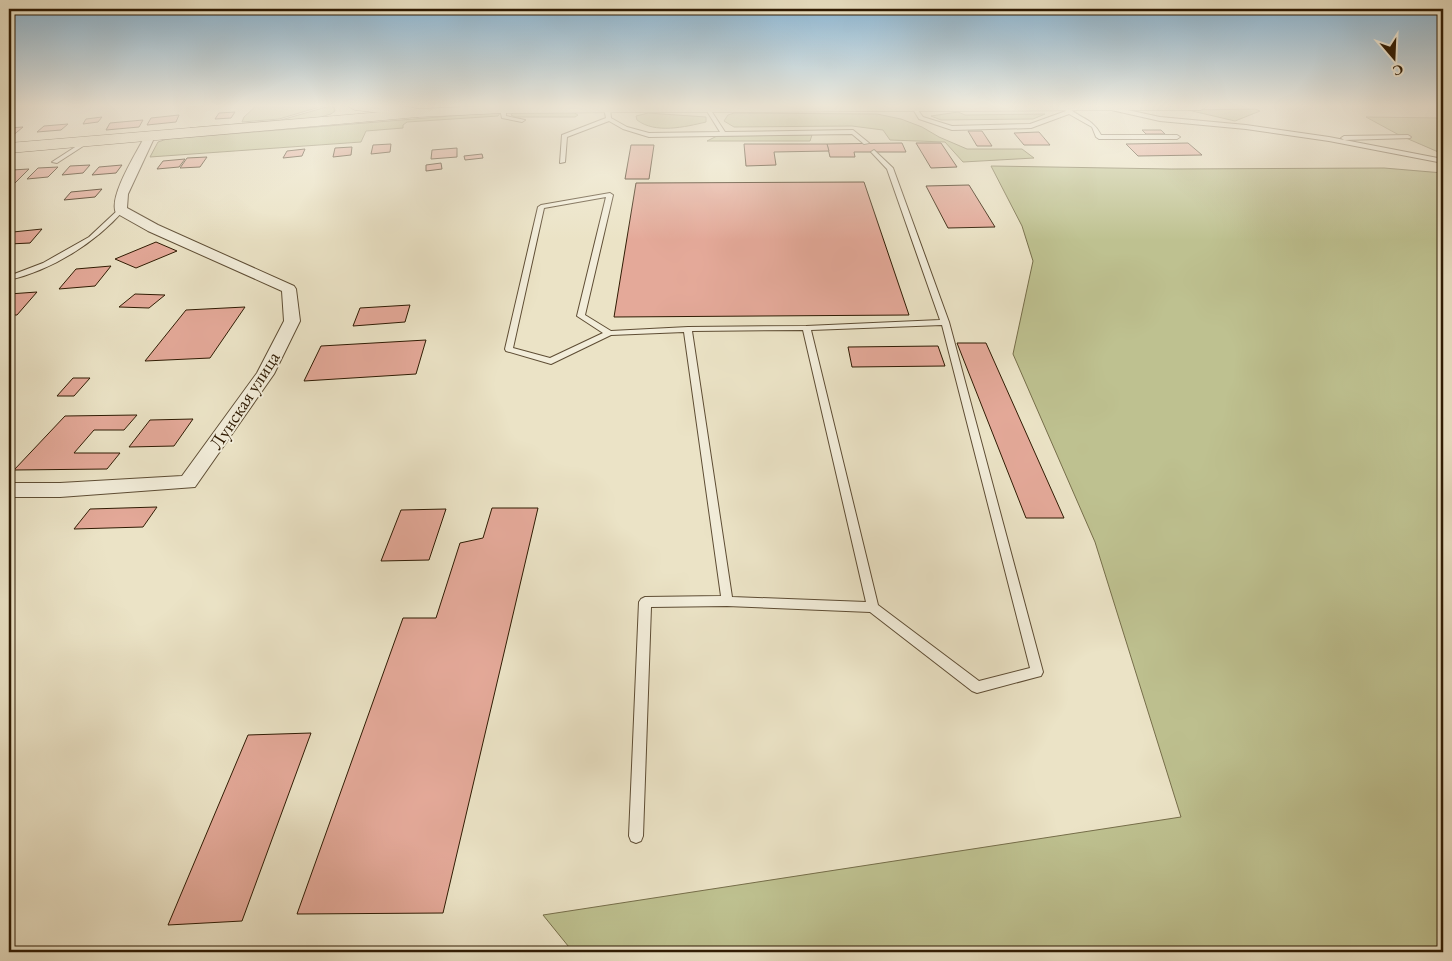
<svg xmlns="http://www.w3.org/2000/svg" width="1452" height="961" font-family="'EB Garamond',serif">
<rect width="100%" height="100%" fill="#ebe3c6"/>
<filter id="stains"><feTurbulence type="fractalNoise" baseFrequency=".004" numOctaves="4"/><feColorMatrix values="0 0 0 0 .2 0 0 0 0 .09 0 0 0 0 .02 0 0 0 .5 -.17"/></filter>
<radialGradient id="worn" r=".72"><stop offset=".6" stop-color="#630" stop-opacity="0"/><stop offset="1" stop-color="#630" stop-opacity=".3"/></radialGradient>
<!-- green -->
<g fill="#bec190" stroke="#766e4a">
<polygon points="256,106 323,106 279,119 242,122 244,117"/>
<polygon points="330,106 334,107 335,111 331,114 317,118 190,128 281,120"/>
<polygon points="1255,109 1260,111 1235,121 1188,110"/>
<polygon points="571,111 578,115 575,117 515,117 511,115 513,112"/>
<polygon points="958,112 965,115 1045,114 1033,119 941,120 931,116"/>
<polygon points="488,113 500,113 498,116 407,122 403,125 403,128 366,131 361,142 150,157 158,142 167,139"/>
<path d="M 648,113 L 706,117 L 706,122 C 685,127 655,134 637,120 L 636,116 Z"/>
<polygon points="734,113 877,114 901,119 922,127 939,137 967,149 1022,149 1034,158 963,162 945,142 890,140 883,130 852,126 734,127 724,121 728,115"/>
<polygon points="1366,117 1443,118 1443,154 1399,135"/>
<polygon points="812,135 810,141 707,141 717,136"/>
<polygon points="991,166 1171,169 1384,168 1443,173 1443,952 573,952 543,915 1181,817 1095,542 1013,354 1033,261 1022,226"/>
</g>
<!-- building -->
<g fill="#e4a999" stroke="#2f1b03">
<polygon points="235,112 231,118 215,119 219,113"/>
<polygon points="179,115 176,122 147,125 151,118"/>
<polygon points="102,117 98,122 83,124 86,119"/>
<polygon points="143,120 139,127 106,130 110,123"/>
<polygon points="68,124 61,130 37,132 44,126"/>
<polygon points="23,127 11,137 9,138 9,128"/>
<polygon points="1142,130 1161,130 1165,134 1146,134"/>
<polygon points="968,131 982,131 992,146 977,146"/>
<polygon points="1039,132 1050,145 1024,145 1014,133"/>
<polygon points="902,143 906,152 854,152 855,157 830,157 827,144"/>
<polygon points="916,143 941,143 957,167 931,168"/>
<polygon points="1188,143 1202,155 1138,156 1126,144"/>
<polygon points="391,144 390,152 371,154 373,145"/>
<polygon points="744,144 827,144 829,151 774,152 776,165 746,166"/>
<polygon points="631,145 654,145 649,179 625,179"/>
<polygon points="352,147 351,155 333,157 335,148"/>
<polygon points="457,148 457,157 431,159 432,150"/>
<polygon points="305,149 302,156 283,158 287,151"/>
<polygon points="482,154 483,158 465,160 464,156"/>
<polygon points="207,157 200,167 180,168 187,158"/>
<polygon points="185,159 179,167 157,169 163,161"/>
<polygon points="441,163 442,169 426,171 426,165"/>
<polygon points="90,165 83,173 62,175 70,166"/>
<polygon points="122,165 116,173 92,175 99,167"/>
<polygon points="58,167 48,177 27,179 38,168"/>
<polygon points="29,169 11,187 9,187 9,173 12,170"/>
<polygon points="864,182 909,315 614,317 636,183"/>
<polygon points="969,185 995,227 948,228 926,186"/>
<polygon points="102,189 95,197 64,200 71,192"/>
<polygon points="42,229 30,243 9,244 9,236 13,232"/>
<polygon points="156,242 177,251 136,268 115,259"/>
<polygon points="111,266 95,286 59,289 76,269"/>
<polygon points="37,292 17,315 9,315 9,294"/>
<polygon points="135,294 165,295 149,308 119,307"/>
<polygon points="410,305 405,322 353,326 360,308"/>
<polygon points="245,307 210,358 145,361 186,310"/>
<polygon points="426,340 416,374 304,381 321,346"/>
<polygon points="957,343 986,343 1064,518 1026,518"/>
<polygon points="938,346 945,366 852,367 848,347"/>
<polygon points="73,378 90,378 74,396 57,396"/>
<polygon points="137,415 124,430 94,430 74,453 120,453 107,469 14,470 65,416"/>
<polygon points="193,419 174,446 129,447 150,420"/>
<polygon points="157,507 143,527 74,529 90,509"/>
<polygon points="492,508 538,508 443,913 297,914 403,618 436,618 460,543 483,538"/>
<polygon points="446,509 429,560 381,561 401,510"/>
<polygon points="311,733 242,921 168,925 248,735"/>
</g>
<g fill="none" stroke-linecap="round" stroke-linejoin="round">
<defs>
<g id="service">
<polygon points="607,106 610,108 611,118 627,127 649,133 720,132 705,108 708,106 725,132 853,130 869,143 864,144 852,134 649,137 623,129 609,121 567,137 565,162 560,163 562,135 606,118 604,108"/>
<path d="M 911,106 L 915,106 L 923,117 L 952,126 L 1030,124 L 1066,111 L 1064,107 L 1067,106 C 1079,119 1092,117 1101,135 L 1177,135 L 1180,137 L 1177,139 L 1099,139 L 1096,137 L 1092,127 L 1069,114 L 1031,128 L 952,130 L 919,119 Z"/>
<polygon points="1109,106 1160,117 1246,125 1329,137 1443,159 1443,163 1329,141 1246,129 1160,121 1107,109"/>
<polygon points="503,107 506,109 506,116 525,120 522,122 502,118 500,109"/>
<polygon points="1408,135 1411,137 1410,138 1344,140 1341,138 1344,136"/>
<polygon points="86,140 91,141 57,163 52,162"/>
<path d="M 874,150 L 893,168 L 949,322 L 1043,672 L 1041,676 L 1037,677 L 977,693 L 972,691 L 870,612 L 727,606 L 651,607 L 643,836 L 641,841 L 636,843 L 631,841 L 629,836 L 639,602 L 641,599 L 645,597 L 721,596 L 684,332 L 611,335 L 551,364 L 506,351 L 505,349 L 538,207 L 541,205 L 610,193 L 613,195 L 585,315 L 611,331 L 688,327 L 806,326 L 940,320 L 887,169 L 872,153 L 871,152 ZM 606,197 L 577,316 L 603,333 L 550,358 L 513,348 L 544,208 ZM 942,325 L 1030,668 L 979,681 L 878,605 L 811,330 ZM 803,330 L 866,602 L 732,597 L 692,331 Z"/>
<path d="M 119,209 L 124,210 C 95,243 52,270 9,280 L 9,276 L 43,263 L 89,237 Z"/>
</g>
<path id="minor" d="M 150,133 L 155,136 L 128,194 L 127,208 L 158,225 L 294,286 L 296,289 L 300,321 L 274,374 L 195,487 L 60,497 L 9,497 L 9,483 L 60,483 L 182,476 L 257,373 L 284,321 L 282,291 L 148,231 L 116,213 C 108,197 137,152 145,136 Z"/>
<path id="secondary" d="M 348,106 C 362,105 417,103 425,113 L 418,117 L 355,110 Z"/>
<polygon id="primary" points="485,106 1208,106 1201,110 503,113 418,117 9,153 9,143 418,109"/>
</defs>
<!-- service casing -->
<use href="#service" stroke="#5e4d34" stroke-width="2"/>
<!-- minor casing -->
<use href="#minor" stroke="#5e4d34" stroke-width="2"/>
<!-- secondary casing -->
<use href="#secondary" stroke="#2f1b03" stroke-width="1"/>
<!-- primary casing -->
<use href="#primary" stroke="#2f1b03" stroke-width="1"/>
<!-- service -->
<use href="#service" fill="#f2edda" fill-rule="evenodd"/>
<!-- minor -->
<use href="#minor" fill="#f2edda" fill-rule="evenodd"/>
<!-- secondary -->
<use href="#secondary" fill="#f2edda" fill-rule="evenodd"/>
<!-- primary -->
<use href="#primary" fill="#ebe3c6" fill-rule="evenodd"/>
</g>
<!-- sky -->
<linearGradient id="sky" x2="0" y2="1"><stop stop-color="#89b7d7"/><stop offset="0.44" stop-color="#f6f2e5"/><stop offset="1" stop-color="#f6f2e5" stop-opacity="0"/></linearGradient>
<rect width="1452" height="240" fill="url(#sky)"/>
<g text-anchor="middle" stroke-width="4" stroke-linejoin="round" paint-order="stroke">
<!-- street labels -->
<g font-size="19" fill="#2f1b03" stroke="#f2edda">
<text transform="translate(244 400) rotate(-57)" y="7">Лунская улица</text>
</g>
</g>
<!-- margin -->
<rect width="1452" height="961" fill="none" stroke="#ebe3c6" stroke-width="30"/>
<rect x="10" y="10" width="1432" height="941" fill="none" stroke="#2f1b03" stroke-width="2.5"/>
<rect x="15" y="15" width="1422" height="931" fill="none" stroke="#2f1b03"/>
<!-- north arrow -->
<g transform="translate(1394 58) rotate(161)" stroke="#f2edda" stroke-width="4" paint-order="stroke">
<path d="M0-4L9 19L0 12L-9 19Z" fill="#2f1b03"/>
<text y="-8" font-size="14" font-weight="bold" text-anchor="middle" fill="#2f1b03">С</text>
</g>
<rect width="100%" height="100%" filter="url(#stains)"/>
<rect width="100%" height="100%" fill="url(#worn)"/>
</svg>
